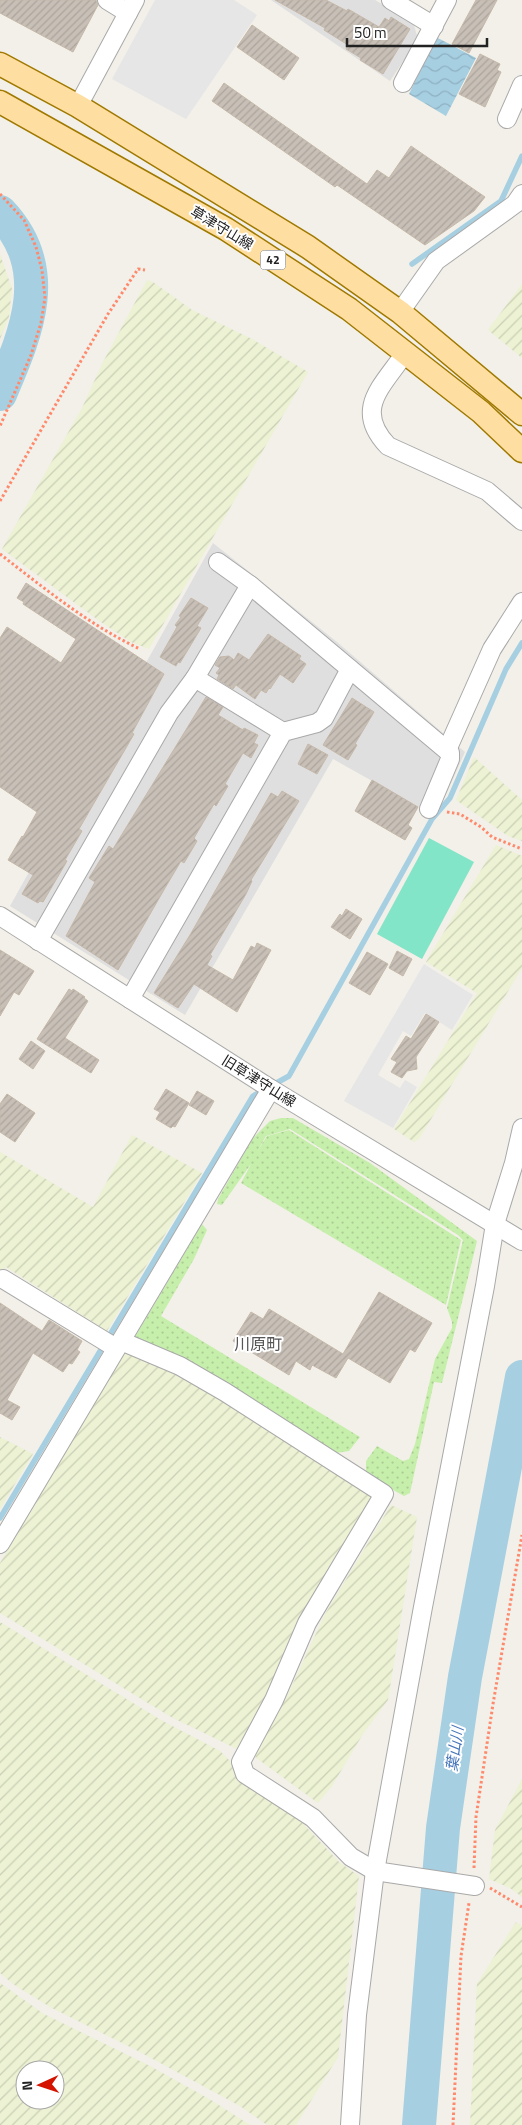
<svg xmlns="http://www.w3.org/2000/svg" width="522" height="2125" font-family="'Titillium Web','Noto Sans JP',sans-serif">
<defs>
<pattern id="farmland-furrows" width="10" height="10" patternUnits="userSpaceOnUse" patternTransform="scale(1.25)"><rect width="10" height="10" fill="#ecf2d3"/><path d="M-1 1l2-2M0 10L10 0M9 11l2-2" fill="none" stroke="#cacfb5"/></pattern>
<pattern id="grass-dots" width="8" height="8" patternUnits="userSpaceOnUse" patternTransform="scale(1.25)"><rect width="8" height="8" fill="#c7efac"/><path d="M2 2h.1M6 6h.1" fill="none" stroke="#abcd94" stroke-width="1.8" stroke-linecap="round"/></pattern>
<pattern id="water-waves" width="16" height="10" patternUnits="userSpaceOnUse" patternTransform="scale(1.25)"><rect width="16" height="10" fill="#a6cfe2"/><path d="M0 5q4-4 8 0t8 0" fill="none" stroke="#8fb1c2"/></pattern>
<pattern id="building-hatch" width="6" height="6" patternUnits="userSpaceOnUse" patternTransform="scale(1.25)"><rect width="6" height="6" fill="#c8c0b7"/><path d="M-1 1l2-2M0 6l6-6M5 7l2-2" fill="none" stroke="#aca59d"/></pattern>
</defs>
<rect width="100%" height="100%" fill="#f2f0e8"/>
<!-- residential -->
<g fill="#e0dfdf">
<polygon points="271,0 375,0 413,22 418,39 390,81"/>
<polygon points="213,543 337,642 465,752 444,799 422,809 333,759 185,1015 10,906"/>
</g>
<!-- farmland -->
<g fill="url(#farmland-furrows)" fill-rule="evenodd">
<polygon points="0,254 12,289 9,317 0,339"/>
<polygon points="147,280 153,282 192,310 252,339 308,372 149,649 131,642 98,620 2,549 82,408 103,362"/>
<polygon points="522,284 522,358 488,330"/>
<polygon points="474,757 522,800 522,841 508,836 456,800"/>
<polygon points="496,845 522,856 522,968 419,1139 414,1142 394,1129 477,993 426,962"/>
<polygon points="132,1135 202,1173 107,1331 6,1267 0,1275 0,1152 93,1207"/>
<polygon points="125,1350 176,1371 376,1497 239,1750 171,1717 0,1613 0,1563"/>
<polygon points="0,1437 33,1454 0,1509"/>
<polygon points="391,1505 417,1517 388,1700 363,1734 332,1786 318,1803 255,1757 288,1694 325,1614"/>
<polygon points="0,1622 161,1720 220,1751 236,1767 294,1814 339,1862 359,1876 338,2057 296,2125 267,2125 240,2106 138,2051 50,2007 13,1984 0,1973"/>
<polygon points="522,1779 522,1897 510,1888 489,1879 495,1830"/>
<polygon points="516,1922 522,1926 522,2125 470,2125 477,1984"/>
<path d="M 0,1983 L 44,2014 L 150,2066 L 211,2100 L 250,2125 L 0,2125 ZM 25,2070 L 55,2070 L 55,2100 L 25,2100 Z"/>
</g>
<!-- grass -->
<g fill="url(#grass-dots)">
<polygon points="281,1118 293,1118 370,1163 477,1241 442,1383 434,1382 410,1493 404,1496 366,1475 366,1461 377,1446 403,1461 409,1459 415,1444 435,1359 452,1328 452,1322 447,1308 463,1240 458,1235 290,1129 266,1136 257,1152 267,1136 289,1130 461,1240 446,1305 241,1183 251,1164 222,1205 217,1204 218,1199 253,1138 270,1121"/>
<polygon points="202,1224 207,1230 194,1259 161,1316 360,1437 349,1451 336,1453 135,1337"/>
</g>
<!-- pitch -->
<polygon fill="#82e5c8" points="429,838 474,862 422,959 377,934"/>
<!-- parking -->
<g fill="#e6e6e6">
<polygon points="155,0 234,0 257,15 186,119 112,79"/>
<polygon points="424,964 473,995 452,1030 425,1013 411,1036 403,1031 378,1075 400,1088 405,1080 417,1087 393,1128 344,1101"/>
</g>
<!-- water -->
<polygon fill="url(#water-waves)" points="436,37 476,58 446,116 409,94"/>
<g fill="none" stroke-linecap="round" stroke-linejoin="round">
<!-- stream -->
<g stroke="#a6cfe2" stroke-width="5.5">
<polyline points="412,264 501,201 522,156"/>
<polyline points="271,1086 289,1076 432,819 450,798 506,669 522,643"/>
<polyline points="0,1518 253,1096 263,1090"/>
</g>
<!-- river -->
<g stroke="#a6cfe2" stroke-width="34">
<path d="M 0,212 C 54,269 27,331 0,394"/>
<polyline points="419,2125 443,1828 465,1677 522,1377"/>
</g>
</g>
<!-- building -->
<g fill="url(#building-hatch)" stroke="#c5b8a9">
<polygon points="0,0 96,0 98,5 73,52 0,13"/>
<polygon points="275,0 326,0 347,11 348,9 379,27 385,18 389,21 391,17 410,29 383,74 360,60 361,58 346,49 348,45 324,30 325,28"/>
<polygon points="476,0 497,0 469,53 452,44"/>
<polygon points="252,25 299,58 284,80 237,47"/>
<polygon points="480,54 500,64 497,70 501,72 485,107 459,94"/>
<polygon points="224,83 367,184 377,170 389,178 411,146 485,197 474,211 425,245 337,185 335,187 212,101"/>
<polygon points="26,583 164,674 132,733 134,734 79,829 82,831 65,860 67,861 43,902 40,901 38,903 22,894 33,875 8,860 22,836 23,837 37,812 0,787 0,638 7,627 61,663 76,639 23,604 24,602 17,598"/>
<polygon points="191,598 208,608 197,626 201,628 180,663 178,662 176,666 160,657 177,627 175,625 181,617 179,616"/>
<polygon points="268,634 301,656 299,659 306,664 293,683 280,674 270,689 269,688 266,693 261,690 255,699 236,685 233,689 217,679 219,675 216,673 220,668 215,665 220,657 229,656 234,660 238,653 249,660"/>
<polygon points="206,697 223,707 218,715 243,730 244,728 258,735 254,743 258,745 251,758 243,753 225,784 228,786 216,806 214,804 194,838 197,841 184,863 181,861 165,888 118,970 66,936 95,882 89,878 109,846 113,849"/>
<polygon points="352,698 374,712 355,744 357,745 348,760 323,745"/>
<polygon points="308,744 328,755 317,774 298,764"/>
<polygon points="372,780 418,807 408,825 412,828 405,840 355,811"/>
<polygon points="282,791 299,801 251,880 252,881 246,894 210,955 212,956 207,965 233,980 251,946 255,948 257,943 271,950 237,1012 194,984 178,1008 154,993 190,935 271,793 278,797"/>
<polygon points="346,909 362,919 350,939 331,927 340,914 342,916"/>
<polygon points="0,950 34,971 19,995 14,992 0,1016"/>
<polygon points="397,951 412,959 403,976 389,968"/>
<polygon points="367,952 388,964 370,995 349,983"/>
<polygon points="69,989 72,991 73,989 85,997 84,998 88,1001 65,1038 99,1060 91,1073 37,1039"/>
<polygon points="426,1014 439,1022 416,1057 417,1069 407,1071 402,1078 391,1072 397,1062 391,1059 406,1036 411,1039"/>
<polygon points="31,1041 45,1051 33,1069 19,1059"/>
<polygon points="166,1089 189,1103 175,1127 173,1126 171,1128 156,1119 160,1112 154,1109"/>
<polygon points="197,1091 214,1101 206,1115 189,1105"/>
<polygon points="7,1094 35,1113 15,1142 0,1132 0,1104"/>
<polygon points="379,1292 432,1323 415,1352 410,1349 390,1383 348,1358 336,1378 312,1365 310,1370 296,1361 289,1375 233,1341 251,1312 263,1319 269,1309 343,1354"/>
<polygon points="0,1303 42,1331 49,1320 82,1341 77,1350 80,1352 72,1364 69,1363 63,1372 33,1353 7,1400 20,1407 12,1420 0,1413"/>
</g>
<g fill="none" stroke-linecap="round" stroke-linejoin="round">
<defs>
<g id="minor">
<polyline points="107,0 128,13"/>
<polyline points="391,0 434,26"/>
<polyline points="403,83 447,0"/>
<polyline points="78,106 135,0"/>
<polyline points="507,119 522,85"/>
<polyline points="400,312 436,261 515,204 522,194"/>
<path d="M 405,353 C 382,387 353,409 388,446 L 487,491 L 522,521"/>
<polyline points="218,562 250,585 450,753 450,759 429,809"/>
<polyline points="195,678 283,732"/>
<polyline points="447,750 492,649 522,602"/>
<polyline points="0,916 271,1089 522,1241"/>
<polyline points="38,941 169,713 195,678 250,585"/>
<polyline points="130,999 283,732 317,723 324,718 350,669"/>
<polyline points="3,1279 116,1348"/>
<polyline points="121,1341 180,1366 225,1392 384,1494 307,1623 274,1700 241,1762 245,1774 313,1818 351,1857 375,1871 475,1886"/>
<polyline points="0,1544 271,1089"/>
<polyline points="350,2125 357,2015 375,1871 423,1607 485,1286 495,1224 514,1163 522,1128"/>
</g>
<g id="major">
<polyline points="0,64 78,106 308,247 400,312 522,414"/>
<polyline points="0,102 226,229 349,309 481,412 522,451"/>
</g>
</defs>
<!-- minor casing -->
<use href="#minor" stroke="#a9a9a9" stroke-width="20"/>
<!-- major casing -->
<use href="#major" stroke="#a07900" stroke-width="25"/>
<!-- path -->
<g stroke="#ff896d" stroke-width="3" stroke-dasharray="2.5 2.5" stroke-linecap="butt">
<polyline points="0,194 24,220 36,247 42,270 45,298 41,323 31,355 0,426"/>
<polyline points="0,501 108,314 138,269 145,270"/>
<path d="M 0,554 C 44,588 89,625 140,649"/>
<polyline points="447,812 460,814 481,827 492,837 522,849"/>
<polyline points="474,1868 476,1817 493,1704 522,1535"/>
<polyline points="490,1888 522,1907"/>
<polyline points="453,2125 461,1956 469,1903"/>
</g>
<!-- minor -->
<use href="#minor" stroke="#fff" stroke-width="18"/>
<!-- major -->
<use href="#major" stroke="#ffdfa1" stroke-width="22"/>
</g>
<g text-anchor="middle" stroke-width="4" stroke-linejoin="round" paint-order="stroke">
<!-- shield labels -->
<rect fill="#fff" stroke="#646464" stroke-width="1" x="260.5" y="250.5" width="25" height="19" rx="4"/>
<g font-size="12" font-weight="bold" fill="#222">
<text x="273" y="264">42</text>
</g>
<!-- street labels -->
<g font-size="14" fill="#222" stroke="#fff">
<text transform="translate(222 228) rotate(31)" y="5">草津守山線</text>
<text transform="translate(259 1081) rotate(32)" y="5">旧草津守山線</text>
</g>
<!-- water labels -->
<g font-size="15" font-style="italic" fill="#4675b9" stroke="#fff">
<text transform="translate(455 1749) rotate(-82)" y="5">葉山川</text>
</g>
<!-- quarter labels -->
<g font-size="16" fill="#555" stroke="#fff">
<text x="258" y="1350">川原町</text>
</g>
</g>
<!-- north arrow -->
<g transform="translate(40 2085) rotate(267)"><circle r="24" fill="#ffffff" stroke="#a7a7a7"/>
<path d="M0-4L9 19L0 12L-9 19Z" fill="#d41400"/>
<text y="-8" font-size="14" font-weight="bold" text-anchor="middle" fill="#222222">N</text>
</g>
<!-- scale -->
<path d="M347 38v8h140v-8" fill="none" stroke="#222222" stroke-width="2.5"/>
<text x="354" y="38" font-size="15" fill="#222222" stroke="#ffffff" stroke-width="4" paint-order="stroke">50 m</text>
</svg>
